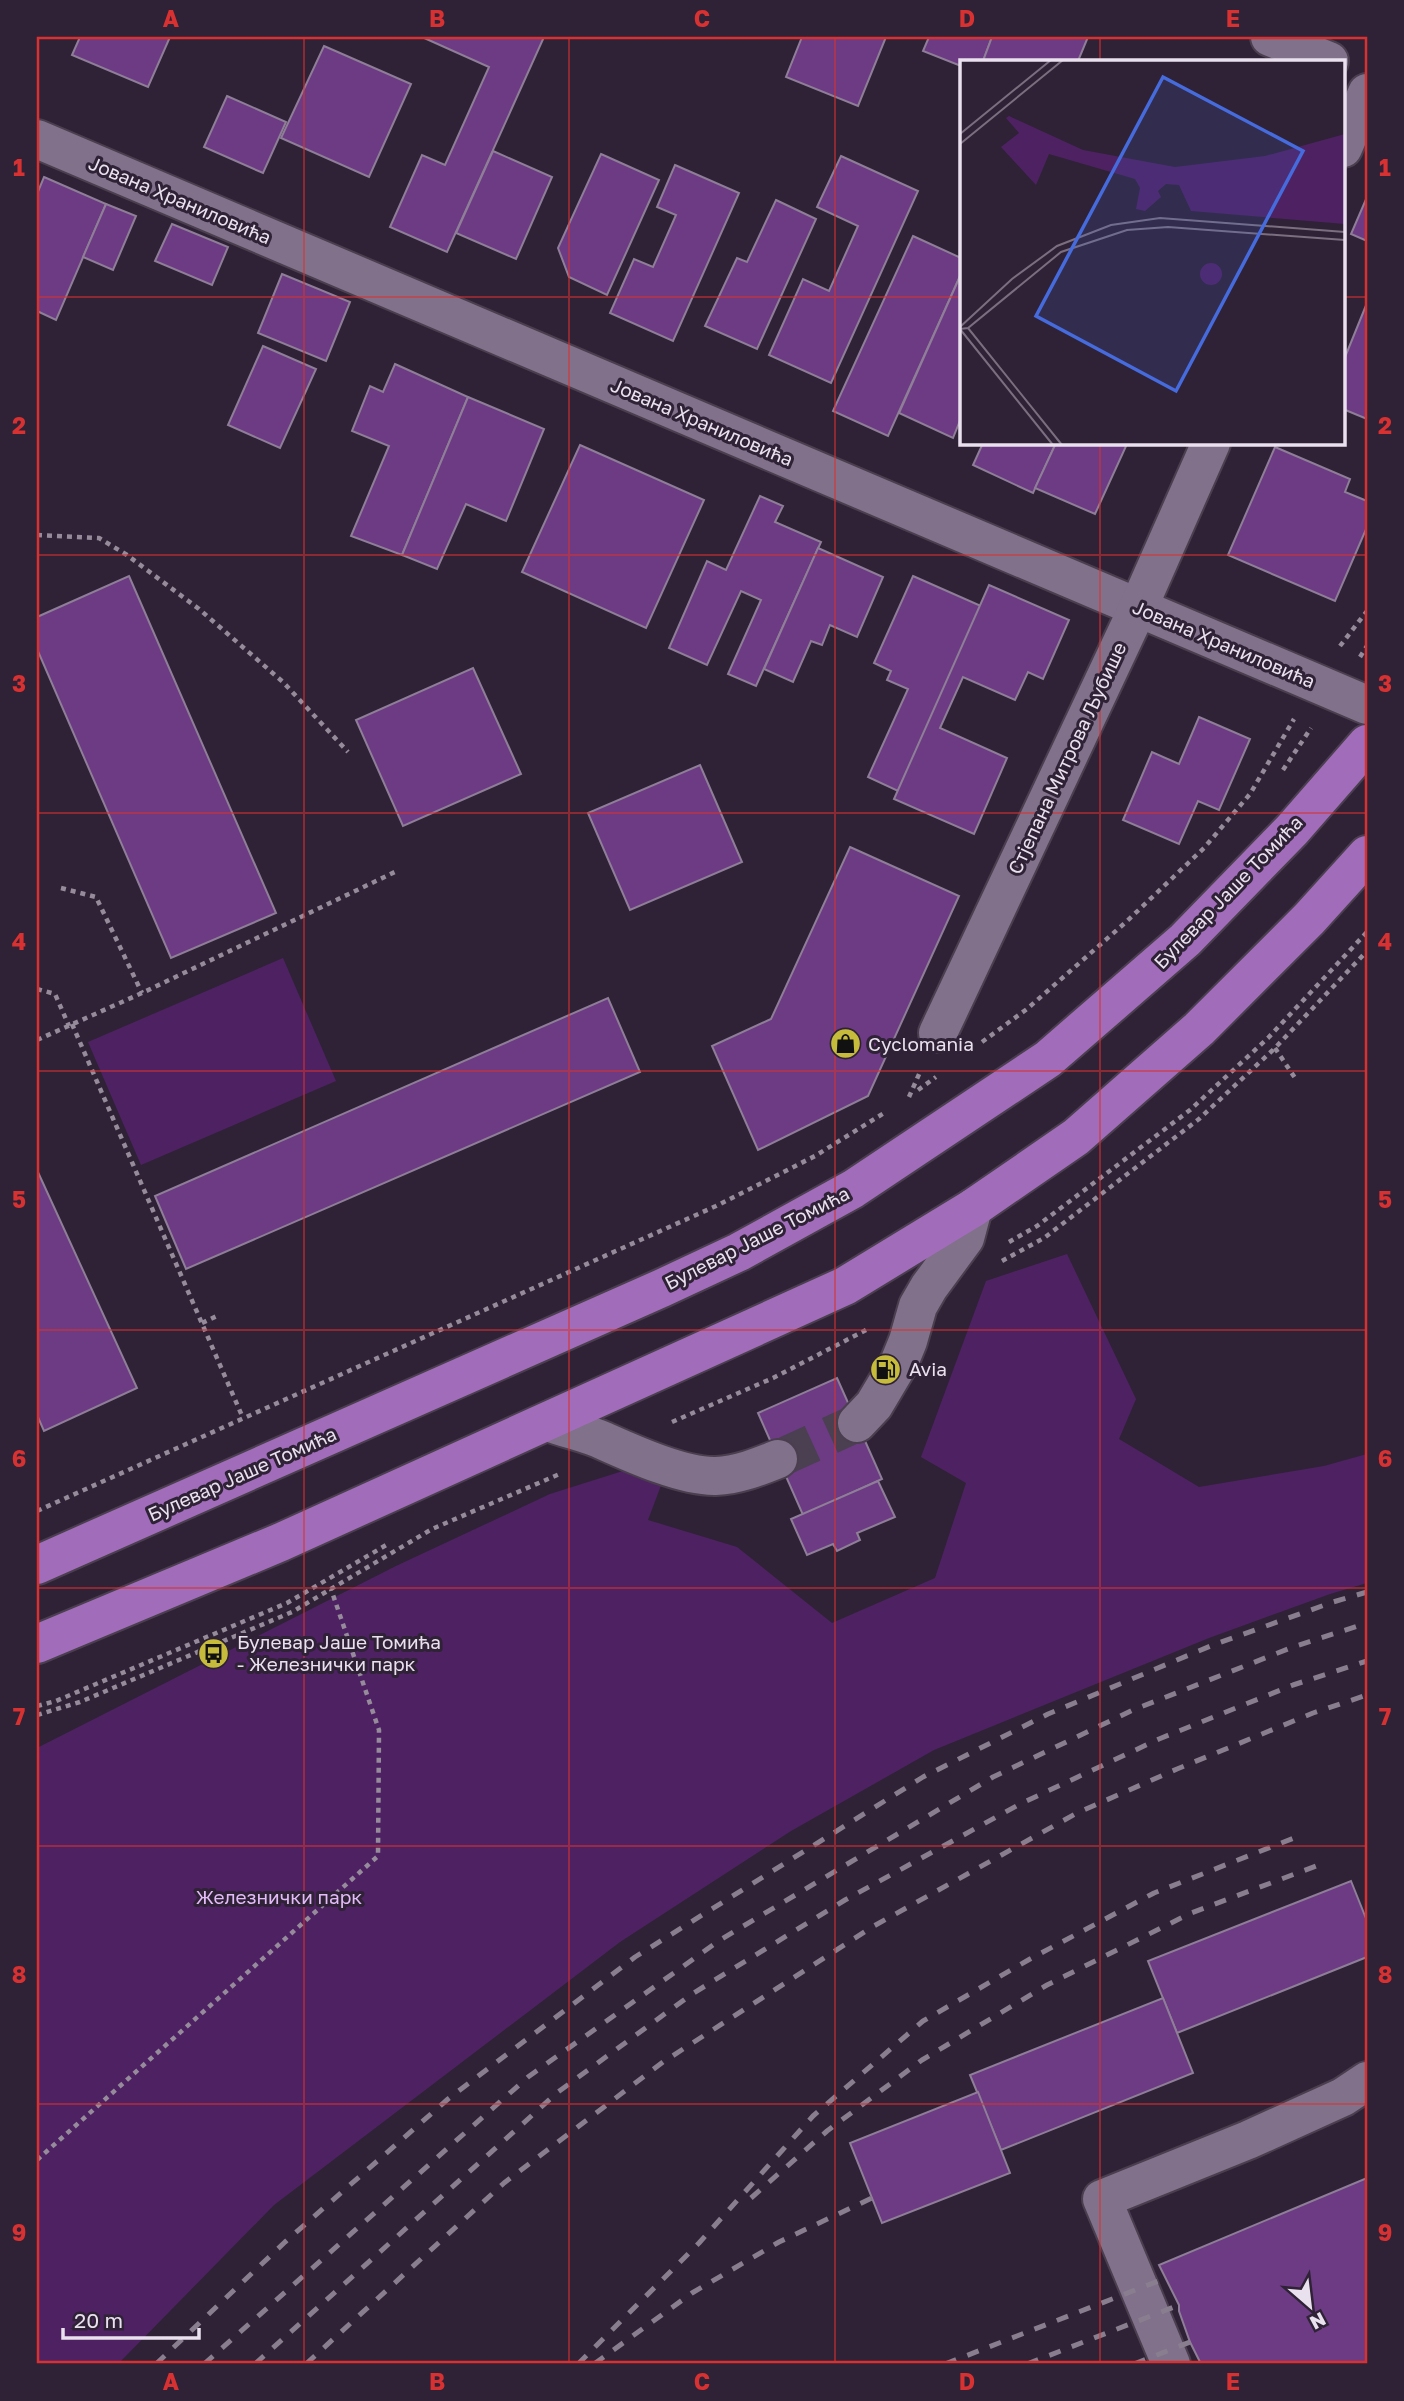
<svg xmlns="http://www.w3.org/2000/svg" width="1404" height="2401" font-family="'Golos Text',sans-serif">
<rect width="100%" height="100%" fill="#2f2236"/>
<!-- green -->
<g fill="#4e2262">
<polygon points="283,958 336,1081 141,1165 88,1042"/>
<polygon points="1067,1254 1136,1399 1119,1439 1199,1487 1324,1466 1367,1454 1367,1583 1330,1594 1209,1638 934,1750 791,1831 620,1942 274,2205 118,2364 37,2364 37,1748 396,1566 550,1494 626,1470 663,1480 648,1520 737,1547 832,1623 935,1578 966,1483 921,1457 986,1281"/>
</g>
<!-- building -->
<g fill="#6c3b83" stroke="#8e7e97" stroke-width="2">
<polygon points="80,37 170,37 148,87 72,55"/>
<polygon points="422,37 544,37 447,252 390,227 422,155 445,165 489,67"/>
<polygon points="802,37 886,37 858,106 786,77"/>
<polygon points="929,37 992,37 983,61 961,61 961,66 923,51"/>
<polygon points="992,37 1088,37 1078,61 983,61"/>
<polygon points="324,46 411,84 369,177 281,138"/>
<polygon points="227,96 286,122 263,173 204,147"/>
<polygon points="493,151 552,177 516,259 456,233"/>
<polygon points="601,154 659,180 607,295 569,277 558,248"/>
<polygon points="841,156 918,191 831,383 769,355 803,279 829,291 858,226 817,207"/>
<polygon points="675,165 739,193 673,341 610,313 634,259 653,267 676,215 657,207"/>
<polygon points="44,177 106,204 56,320 37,311 37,194"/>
<polygon points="1367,197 1367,241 1351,234"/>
<polygon points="776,200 816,219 757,349 705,326 737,258 747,262"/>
<polygon points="106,204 136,216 113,270 83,257"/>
<polygon points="172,224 228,247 212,285 155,261"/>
<polygon points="913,236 961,258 961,274 888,436 833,411"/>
<polygon points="282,274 350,302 326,361 258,333"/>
<polygon points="961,274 961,418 953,438 899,413"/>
<polygon points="1367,303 1367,419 1343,409 1343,362"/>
<polygon points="263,346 316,369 280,448 228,425"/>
<polygon points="395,364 468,397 402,555 351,536 389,446 352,431 370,386 383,392"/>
<polygon points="468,397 544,429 506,521 466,504 437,569 402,555"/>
<polygon points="983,443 1056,443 1033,493 973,465"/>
<polygon points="1056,443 1127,444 1095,514 1035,488"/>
<polygon points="580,445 704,500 646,628 522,572"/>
<polygon points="1275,447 1350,479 1345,492 1367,501 1367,527 1335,601 1228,555"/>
<polygon points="760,496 783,506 775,522 821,542 756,686 728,674 761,600 741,591 707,665 669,648 707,561 726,570"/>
<polygon points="818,548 883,577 857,637 830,625 822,645 811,641 793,682 764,669"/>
<polygon points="129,576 276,913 171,958 37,649 37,617"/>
<polygon points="913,576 981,606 898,791 868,777 908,689 887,680 891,671 874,663"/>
<polygon points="989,585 1069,620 1043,679 1028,672 1015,700 963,677 940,728 1007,758 974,834 894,799"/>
<polygon points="473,668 521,774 403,826 356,720"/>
<polygon points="1199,717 1250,739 1219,810 1198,801 1179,844 1123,820 1152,752 1179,764"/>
<polygon points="700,765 742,862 630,910 588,813"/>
<polygon points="850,847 959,896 868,1096 758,1150 712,1046 771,1019"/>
<polygon points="608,998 640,1072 186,1269 155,1196"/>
<polygon points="37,1170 137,1388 44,1431 37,1415"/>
<polygon points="837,1378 882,1479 803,1515 758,1413"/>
<polygon points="878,1481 895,1517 857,1533 860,1540 837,1551 833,1544 807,1555 791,1519"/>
<polygon points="1351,1881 1367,1921 1367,1957 1177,2033 1148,1961"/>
<polygon points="1163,1998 1193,2073 1001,2150 970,2075"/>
<polygon points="978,2092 1010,2173 882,2223 850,2143"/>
<polygon points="1367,2178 1367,2364 1201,2364 1190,2342 1179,2311 1179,2305 1159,2265"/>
</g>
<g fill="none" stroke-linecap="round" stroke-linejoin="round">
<!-- minor-tunnel -->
<polyline stroke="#4b3f52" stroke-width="38" stroke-dasharray="38 19" stroke-linecap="butt" points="778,1459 857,1423"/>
<defs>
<g id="minor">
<polyline points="1270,37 1329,61"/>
<polyline points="37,139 1367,705"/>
<polyline points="1343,148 1367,93"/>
<polyline points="938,1033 1138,608 1211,443"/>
<path d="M 548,1422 C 566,1429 587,1433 604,1441 C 633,1454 684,1477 716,1476 C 738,1475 758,1467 778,1459"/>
<polyline points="857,1423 874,1405 899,1363 908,1341 918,1306 929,1287 965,1238 973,1208"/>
<polyline points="1171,2364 1102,2199 1248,2140 1343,2097 1367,2081"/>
</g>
<g id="major">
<polyline points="37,1565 662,1288 739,1252 853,1189 1048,1059 1185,940 1292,830 1367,744"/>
<polyline points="37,1644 281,1542 845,1286 973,1208 1076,1137 1199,1029 1309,919 1367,855"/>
</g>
</defs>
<!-- minor casing -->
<use href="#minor" stroke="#4a3e4f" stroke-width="42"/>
<!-- major casing -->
<use href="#major" stroke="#4a3e4f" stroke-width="42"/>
<!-- path -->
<g stroke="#958b9b" stroke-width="4.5" stroke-dasharray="5 5" stroke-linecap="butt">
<polyline points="37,535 99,538 127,555 199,609 283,682 348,752"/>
<polyline points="1340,646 1367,611"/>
<polyline points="1360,657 1367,646"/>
<polyline points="1283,770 1311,728"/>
<polyline points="61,888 96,897 142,993"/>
<polyline points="37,989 55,994 69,1026"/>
<polyline points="72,1024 243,1418"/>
<polyline points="37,1040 142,993 399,870"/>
<polyline points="982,1042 1027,1009 1126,922 1204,848 1250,794 1294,719"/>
<polyline points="1275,1048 1295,1078"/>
<polyline points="918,1090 936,1077"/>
<polyline points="909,1097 920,1072"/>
<polyline points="1009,1242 1037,1226 1190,1110 1268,1038 1367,932"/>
<polyline points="1002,1261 1044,1238 1199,1119 1275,1048 1367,951"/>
<polyline points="202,1323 219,1315"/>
<polyline points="672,1422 773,1378 866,1330"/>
<polyline points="37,1511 716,1206 815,1156 884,1113"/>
<polyline points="37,1706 56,1701 287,1603 388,1544"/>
<polyline points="37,1715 80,1702 292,1612 432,1529 562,1473"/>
<polyline points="37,2160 378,1856 379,1730 331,1589"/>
</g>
<!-- minor -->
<use href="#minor" stroke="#81718a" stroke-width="38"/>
<!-- major -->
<use href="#major" stroke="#a16dba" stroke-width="38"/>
<!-- rail -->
<g stroke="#897e8f" stroke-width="5" stroke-dasharray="12 12" stroke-linecap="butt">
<polyline points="751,2198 827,2131 922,2060 1047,1985 1191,1913 1324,1863"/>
<polyline points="156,2364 285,2242 448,2099 635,1957 923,1777 1048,1714 1213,1645 1333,1602 1367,1592"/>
<polyline points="204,2364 528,2077 720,1940 993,1777 1133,1710 1293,1647 1367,1623"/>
<polyline points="255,2364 558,2092 692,1994 845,1900 1020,1804 1159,1739 1293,1685 1367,1661"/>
<polyline points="306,2364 504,2183 663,2062 872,1927 1077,1813 1177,1769 1313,1713 1367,1695"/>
<polyline points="578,2364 699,2243 813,2116 923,2021 1030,1959 1154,1893 1299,1836"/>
<polyline points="594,2364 692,2293 779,2242 872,2198"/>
<polyline points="945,2364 1166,2278"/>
<polyline points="1027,2364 1179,2305"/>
<polyline points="1134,2364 1190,2342"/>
</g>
</g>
<!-- grid -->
<path fill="none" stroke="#d73132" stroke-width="2" stroke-opacity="0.55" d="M 304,37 L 304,2364M 569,37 L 569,2364M 835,37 L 835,2364M 1100,37 L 1100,61M 37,297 L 961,297M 1343,297 L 1367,297M 1100,443 L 1100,2364M 37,555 L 1367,555M 37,813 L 1367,813M 37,1071 L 1367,1071M 37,1330 L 1367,1330M 37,1588 L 1367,1588M 37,1846 L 1367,1846M 37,2104 L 1367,2104"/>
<!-- icons -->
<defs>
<symbol id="shop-disc" viewBox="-11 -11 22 22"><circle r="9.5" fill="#c7bb3b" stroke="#2f2236"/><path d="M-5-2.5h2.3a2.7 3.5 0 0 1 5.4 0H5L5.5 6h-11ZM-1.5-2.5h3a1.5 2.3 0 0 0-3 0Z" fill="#111"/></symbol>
<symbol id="fuel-disc" viewBox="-11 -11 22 22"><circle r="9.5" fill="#c7bb3b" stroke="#2f2236"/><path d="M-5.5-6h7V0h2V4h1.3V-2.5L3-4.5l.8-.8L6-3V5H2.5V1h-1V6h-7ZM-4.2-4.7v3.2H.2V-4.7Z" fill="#111"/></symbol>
<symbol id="bus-disc" viewBox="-11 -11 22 22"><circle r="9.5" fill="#c7bb3b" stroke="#2f2236"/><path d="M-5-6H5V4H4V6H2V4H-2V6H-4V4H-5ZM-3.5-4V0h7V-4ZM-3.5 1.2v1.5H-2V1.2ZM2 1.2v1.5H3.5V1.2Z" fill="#111"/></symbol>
</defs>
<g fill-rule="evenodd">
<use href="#shop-disc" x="828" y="1026" width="35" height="35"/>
<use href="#fuel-disc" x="868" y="1352" width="35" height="35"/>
<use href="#bus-disc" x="196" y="1636" width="35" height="35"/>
</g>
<g text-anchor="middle" stroke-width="6" stroke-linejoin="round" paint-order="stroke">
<!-- street labels -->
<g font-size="19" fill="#eae1ef" stroke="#2f2236">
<text transform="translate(180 200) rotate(23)" y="7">Јована Храниловића</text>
<text transform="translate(702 422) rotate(23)" y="7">Јована Храниловића</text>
<text transform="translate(1224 644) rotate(23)" y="7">Јована Храниловића</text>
<text transform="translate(1067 758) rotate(-65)" y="7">Стјепана Митрова Љубише</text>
<text transform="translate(1228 892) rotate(-46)" y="7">Булевар Јаше Томића</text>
<text transform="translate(757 1238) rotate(-27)" y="7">Булевар Јаше Томића</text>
<text transform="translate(242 1474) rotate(-24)" y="7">Булевар Јаше Томића</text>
</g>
<!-- poi labels -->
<g font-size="19" fill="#eae1ef" stroke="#2f2236" text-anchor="start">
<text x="868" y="1051">Cyclomania</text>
<text x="909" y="1376">Avia</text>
<text x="237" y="1649">Булевар Јаше Томића<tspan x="237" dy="22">- Железнички парк</tspan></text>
</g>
<!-- park labels -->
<g font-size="19" fill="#e3bbf8" stroke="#2f2236">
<text x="279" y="1904">Железнички парк</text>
</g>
</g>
<!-- overview -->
<g transform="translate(960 60)">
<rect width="385" height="385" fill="#2f2236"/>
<path d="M 49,56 L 123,90 L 215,107 L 305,96 L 385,74 L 385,164 L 231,151 L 219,125 L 206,124 L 198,131 L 201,137 L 185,151 L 176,149 L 180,128 L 175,119 L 89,94 L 76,125 L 41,87 L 59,73 L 46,58 ZM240 214a11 11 0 1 1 22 0a11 11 0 1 1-22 0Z" fill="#4e2262"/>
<path fill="none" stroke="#7a6e80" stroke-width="2" d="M 0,74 L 91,0M 0,84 L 103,0M 0,267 L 52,219 L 97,186 L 151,165 L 200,158 L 385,172M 8,268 L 102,385M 0,269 L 93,385M 0,269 L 8,268 L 101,192 L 167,170 L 208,167 L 385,180"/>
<path fill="#466bdd" fill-opacity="0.15" stroke="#466bdd" stroke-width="3.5" d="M 203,17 L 343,91 L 216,331 L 76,256 Z"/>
<rect width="385" height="385" fill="none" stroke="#eae1ef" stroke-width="3.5"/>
</g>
<!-- border -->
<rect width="1404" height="2401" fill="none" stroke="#2f2236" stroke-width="77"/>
<!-- north arrow -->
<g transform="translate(1310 2306) rotate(152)" stroke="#2f2236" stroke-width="5" paint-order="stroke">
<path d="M0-5L12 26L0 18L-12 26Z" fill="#eae1ef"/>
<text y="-10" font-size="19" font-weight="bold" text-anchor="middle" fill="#eae1ef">N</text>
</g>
<!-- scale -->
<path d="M63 2328v10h136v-10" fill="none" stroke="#eae1ef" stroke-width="3.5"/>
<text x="74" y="2328" font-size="21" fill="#eae1ef" stroke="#2f2236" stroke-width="5" paint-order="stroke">20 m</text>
<rect x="38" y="38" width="1328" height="2324" fill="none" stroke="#d73132" stroke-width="2.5"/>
<g font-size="23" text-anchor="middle" font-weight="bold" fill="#d73132">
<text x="171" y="27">A</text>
<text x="437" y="27">B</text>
<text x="702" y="27">C</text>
<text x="967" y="27">D</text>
<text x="1233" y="27">E</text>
<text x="19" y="176">1</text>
<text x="1385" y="176">1</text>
<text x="19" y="434">2</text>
<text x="1385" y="434">2</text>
<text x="19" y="692">3</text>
<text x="1385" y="692">3</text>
<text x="19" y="950">4</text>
<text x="1385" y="950">4</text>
<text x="19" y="1208">5</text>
<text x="1385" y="1208">5</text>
<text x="19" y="1467">6</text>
<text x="1385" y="1467">6</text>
<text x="19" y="1725">7</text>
<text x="1385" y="1725">7</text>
<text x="19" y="1983">8</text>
<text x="1385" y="1983">8</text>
<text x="19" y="2241">9</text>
<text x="1385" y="2241">9</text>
<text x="171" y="2390">A</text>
<text x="437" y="2390">B</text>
<text x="702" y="2390">C</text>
<text x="967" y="2390">D</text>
<text x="1233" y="2390">E</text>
</g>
</svg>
